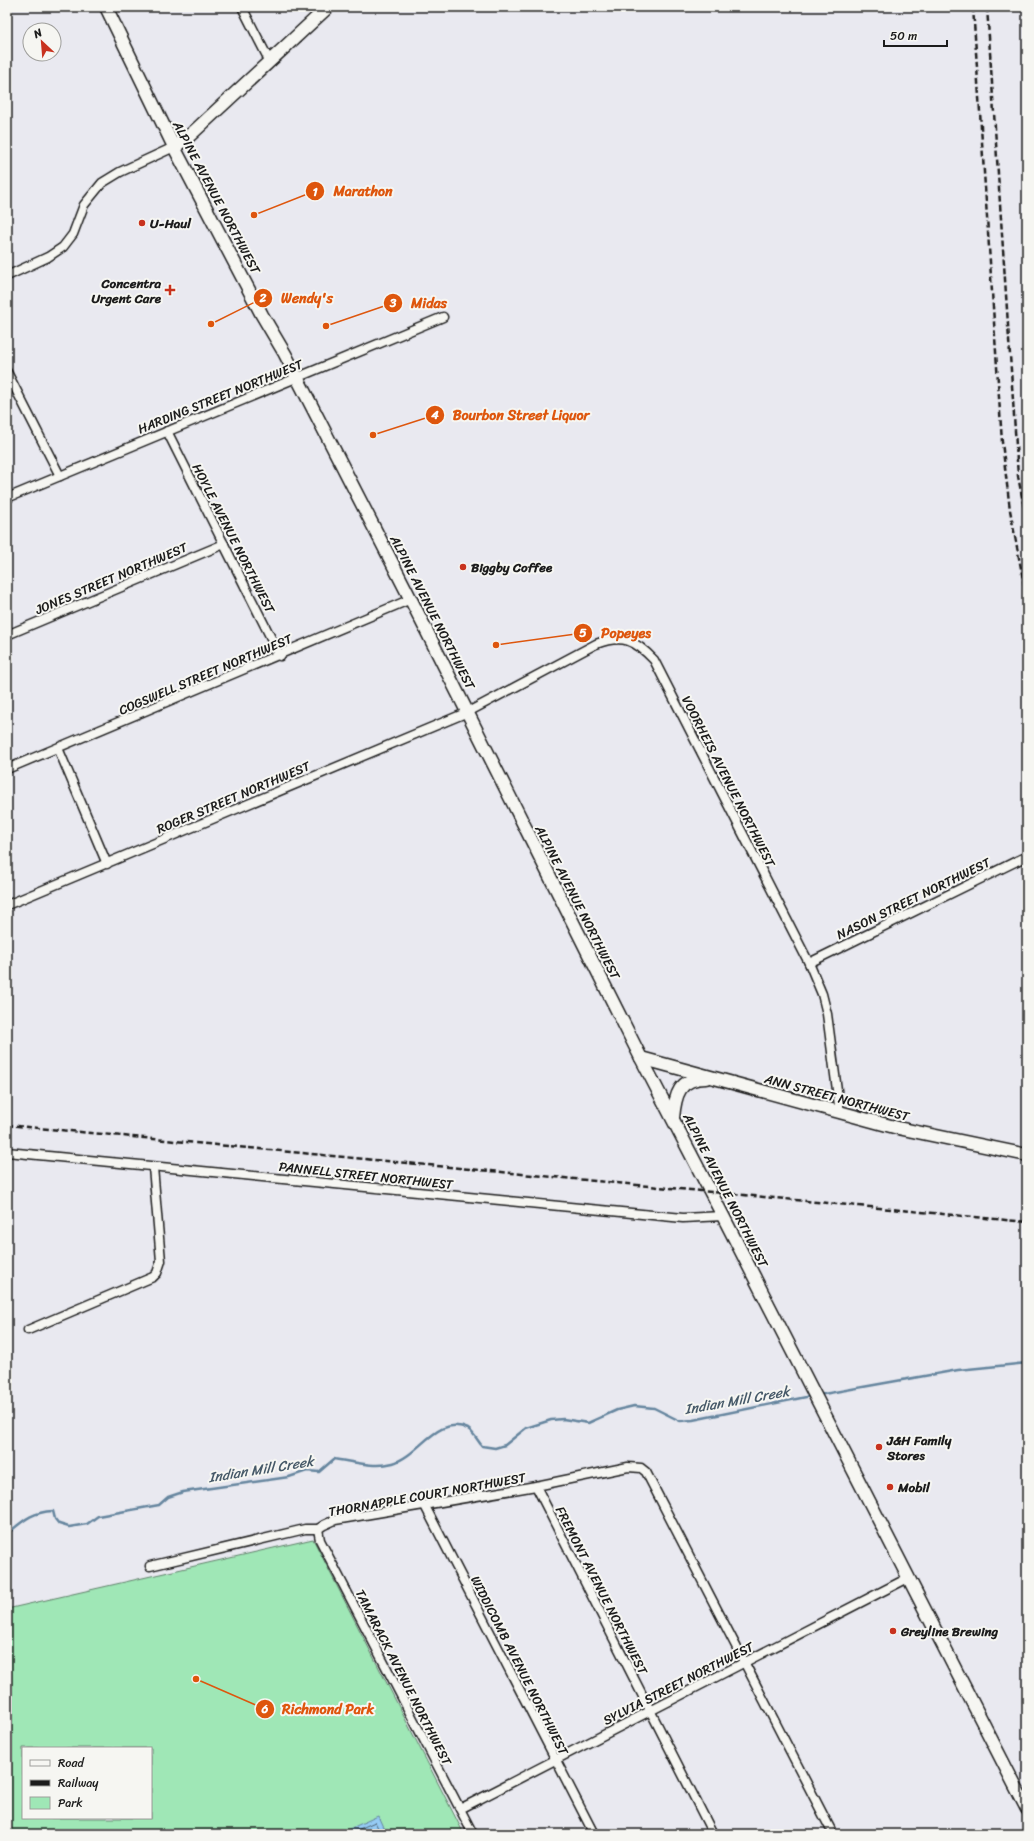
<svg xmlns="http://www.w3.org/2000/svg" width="1034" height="1841" font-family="Sriracha,sans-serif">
<rect width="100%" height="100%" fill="#e9e9f0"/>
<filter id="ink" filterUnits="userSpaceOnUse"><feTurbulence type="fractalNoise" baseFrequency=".025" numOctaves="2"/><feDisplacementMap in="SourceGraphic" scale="8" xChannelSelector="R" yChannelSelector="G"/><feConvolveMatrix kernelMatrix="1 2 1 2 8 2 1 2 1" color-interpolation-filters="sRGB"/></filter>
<g filter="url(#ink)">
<!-- green -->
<path fill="#9fe7b6" stroke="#5e8269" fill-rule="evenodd" d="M 313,1539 L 464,1834 L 7,1834 L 7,1609 ZM 23,1748 L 151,1748 L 151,1818 L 23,1818 Z"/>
<!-- water -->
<polygon fill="#95cbf4" stroke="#65859e" points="378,1816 386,1834 338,1834"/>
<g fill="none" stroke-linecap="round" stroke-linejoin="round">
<!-- shore -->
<polyline stroke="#4c6272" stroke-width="1" points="348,1834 375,1822 381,1834"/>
<!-- stream -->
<g stroke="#65859e" stroke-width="2.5">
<polyline points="818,1395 958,1370 1027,1363"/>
<path d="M 7,1534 C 23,1521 31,1512 53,1511 L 55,1519 L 59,1524 L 69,1527 L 87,1524 L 98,1516 L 159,1505 L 168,1497 L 183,1492 L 289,1477 L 307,1471 L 319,1472 L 334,1459 C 354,1462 374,1468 393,1463 C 419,1456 437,1414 468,1429 C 473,1432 478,1441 482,1446 L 495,1448 L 505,1445 L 526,1428 L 551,1420 L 563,1419 L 588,1423 L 617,1410 L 634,1406 L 654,1408 L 680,1421 L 693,1420 L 811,1396"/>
</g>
<defs>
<g id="minor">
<polyline points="242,7 270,62"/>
<polyline points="7,276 48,257 63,247 73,234 84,205 102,183 120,172 174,147"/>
<polyline points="7,372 60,476"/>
<polyline points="167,431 280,656"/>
<polyline points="7,498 443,317"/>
<polyline points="7,635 224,544"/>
<polyline points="58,748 107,864"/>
<polyline points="7,769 411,599"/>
<path d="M 7,905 L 468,712 L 596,644 C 623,634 635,640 654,660 L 809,963 L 822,994 L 827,1014 L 840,1113"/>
<polyline points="809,963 1027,856"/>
<polyline points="7,1152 683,1218 723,1216"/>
<polyline points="28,1330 153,1277 157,1273 161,1261 153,1167"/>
<polyline points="536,1486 713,1834"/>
<polyline points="425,1506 594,1834"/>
<polyline points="318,1529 320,1540 473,1834"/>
<polyline points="150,1566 305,1529 318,1529 324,1525 335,1520 536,1486 628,1467 641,1468 646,1472 833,1834"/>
<polyline points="460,1809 908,1578"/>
</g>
<g id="secondary">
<polyline points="106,7 174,147 262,315 285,354 406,590 641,1058 723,1216 1027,1809"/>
<polyline points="174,147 187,138 328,7"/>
<polyline points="641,1058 898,1128 1027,1155"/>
<path d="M 673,1118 C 675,1095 679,1078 706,1078"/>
</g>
</defs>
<!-- minor casing -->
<use href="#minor" stroke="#1c1c1c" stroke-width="11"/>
<!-- secondary casing -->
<use href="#secondary" stroke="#1c1c1c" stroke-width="15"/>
<!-- minor -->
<use href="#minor" stroke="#f6f6f2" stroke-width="8"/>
<!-- secondary -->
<use href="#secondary" stroke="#f6f6f2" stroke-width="12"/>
<!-- rail -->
<g stroke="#1c1c1c" stroke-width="2.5" stroke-dasharray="6 3" stroke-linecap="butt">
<polyline points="973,7 1002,442 1010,510 1027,600"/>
<polyline points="987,7 1018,476 1027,523"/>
<polyline points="7,1125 1027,1222"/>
</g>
</g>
</g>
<!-- markers -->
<g fill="#c8321e" stroke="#f6f6f2" stroke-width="1.5">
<circle cx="142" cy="223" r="4"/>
<path d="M168 284h4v4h4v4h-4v4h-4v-4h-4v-4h4z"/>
<circle cx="463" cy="567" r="4"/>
<circle cx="879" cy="1447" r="4"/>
<circle cx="890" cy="1487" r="4"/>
<circle cx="893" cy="1631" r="4"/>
</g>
<g text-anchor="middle" stroke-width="4" stroke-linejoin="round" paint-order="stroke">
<!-- street labels -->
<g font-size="13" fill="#1c1c1c" stroke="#f6f6f2">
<text transform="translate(217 197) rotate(62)" y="5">ALPINE AVENUE NORTHWEST</text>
<text transform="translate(220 396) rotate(-22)" y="5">HARDING STREET NORTHWEST</text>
<text transform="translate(234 538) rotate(63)" y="5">HOYLE AVENUE NORTHWEST</text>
<text transform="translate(111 578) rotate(-23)" y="5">JONES STREET NORTHWEST</text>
<text transform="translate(433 612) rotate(63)" y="5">ALPINE AVENUE NORTHWEST</text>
<text transform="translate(205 674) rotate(-23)" y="5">COGSWELL STREET NORTHWEST</text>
<text transform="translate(729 781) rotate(63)" y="5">VOORHEIS AVENUE NORTHWEST</text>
<text transform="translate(233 797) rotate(-23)" y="5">ROGER STREET NORTHWEST</text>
<text transform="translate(913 898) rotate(-26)" y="5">NASON STREET NORTHWEST</text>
<text transform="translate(578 902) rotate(63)" y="5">ALPINE AVENUE NORTHWEST</text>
<text transform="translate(837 1097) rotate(15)" y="5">ANN STREET NORTHWEST</text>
<text transform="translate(366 1175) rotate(6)" y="5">PANNELL STREET NORTHWEST</text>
<text transform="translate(726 1190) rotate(63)" y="5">ALPINE AVENUE NORTHWEST</text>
<text transform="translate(427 1494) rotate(-10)" y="5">THORNAPPLE COURT NORTHWEST</text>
<text transform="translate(602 1590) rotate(63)" y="5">FREMONT AVENUE NORTHWEST</text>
<text transform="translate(520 1665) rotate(63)" y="5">WIDDICOMB AVENUE NORTHWEST</text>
<text transform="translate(404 1677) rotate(63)" y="5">TAMARACK AVENUE NORTHWEST</text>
<text transform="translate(678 1683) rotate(-27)" y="5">SYLVIA STREET NORTHWEST</text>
</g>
<!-- poi labels -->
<g font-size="13" font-weight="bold" fill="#1c1c1c" stroke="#f6f6f2" text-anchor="start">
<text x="150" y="228">U-Haul</text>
<text x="161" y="288" text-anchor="end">Concentra<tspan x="161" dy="15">Urgent Care</tspan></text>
<text x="471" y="572">Biggby Coffee</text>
<text x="887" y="1445">J&amp;H Family<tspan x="887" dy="15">Stores</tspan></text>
<text x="898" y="1492">Mobil</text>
<text x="901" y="1636">Greyline Brewing</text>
</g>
<!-- water labels -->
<g font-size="14" font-style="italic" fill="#465968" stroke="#f6f6f2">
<text transform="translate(737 1400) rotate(-10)" y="5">Indian Mill Creek</text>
<text transform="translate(261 1469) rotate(-9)" y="5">Indian Mill Creek</text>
</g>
</g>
<!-- callouts -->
<path fill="none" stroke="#de560d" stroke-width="1.5" d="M254 215L315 191M211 324L263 298M326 326L393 303M373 435L435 415M496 645L583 633M196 1679L265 1709"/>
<g fill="#de560d" stroke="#f6f6f2" stroke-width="1.5">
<circle cx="254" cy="215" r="4"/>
<circle cx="211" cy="324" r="4"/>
<circle cx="326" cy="326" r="4"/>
<circle cx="373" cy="435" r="4"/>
<circle cx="496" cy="645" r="4"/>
<circle cx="196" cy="1679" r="4"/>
<circle cx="315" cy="191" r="10"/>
<circle cx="263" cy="298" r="10"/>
<circle cx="393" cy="303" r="10"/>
<circle cx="435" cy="415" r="10"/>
<circle cx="583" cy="633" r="10"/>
<circle cx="265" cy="1709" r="10"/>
</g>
<g font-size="12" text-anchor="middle" font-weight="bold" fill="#fff">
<text x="315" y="196">1</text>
<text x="263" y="302">2</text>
<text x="393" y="307">3</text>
<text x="435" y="419">4</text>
<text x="583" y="637">5</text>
<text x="265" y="1713">6</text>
</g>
<g font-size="14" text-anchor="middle" font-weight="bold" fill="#de560d" stroke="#f6f6f2" stroke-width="4" stroke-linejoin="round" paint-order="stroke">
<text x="363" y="196">Marathon</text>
<text x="307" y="303">Wendy's</text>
<text x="429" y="308">Midas</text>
<text x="521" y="420">Bourbon Street Liquor</text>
<text x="626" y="638">Popeyes</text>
<text x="328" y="1714">Richmond Park</text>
</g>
<!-- margin -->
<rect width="1034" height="1841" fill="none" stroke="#f6f6f2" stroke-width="24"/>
<rect x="12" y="12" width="1010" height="1817" fill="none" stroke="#1c1c1c" stroke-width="1.5" filter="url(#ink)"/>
<!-- legend -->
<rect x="22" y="1747" width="130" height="72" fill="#f6f6f2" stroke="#9f9f9c"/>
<rect x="30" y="1760" width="20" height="6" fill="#f6f6f2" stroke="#9f9f9c"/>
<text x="58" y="1767" font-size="12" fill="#1c1c1c">Road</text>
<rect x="30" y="1780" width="20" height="6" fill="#1c1c1c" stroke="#9f9f9c"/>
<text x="58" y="1787" font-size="12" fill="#1c1c1c">Railway</text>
<rect x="30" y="1797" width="20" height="12" fill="#9fe7b6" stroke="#9f9f9c"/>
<text x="58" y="1807" font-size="12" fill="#1c1c1c">Park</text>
<!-- north arrow -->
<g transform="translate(42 42) rotate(334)"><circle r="19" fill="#f6f6f2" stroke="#9f9f9c"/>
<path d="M0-3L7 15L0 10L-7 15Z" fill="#c8321e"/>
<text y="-6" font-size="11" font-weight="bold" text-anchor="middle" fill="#1c1c1c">N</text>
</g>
<!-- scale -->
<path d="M884 40v6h63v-6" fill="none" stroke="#1c1c1c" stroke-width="2"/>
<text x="890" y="40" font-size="12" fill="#1c1c1c" stroke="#f6f6f2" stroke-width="3" paint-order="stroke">50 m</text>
</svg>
